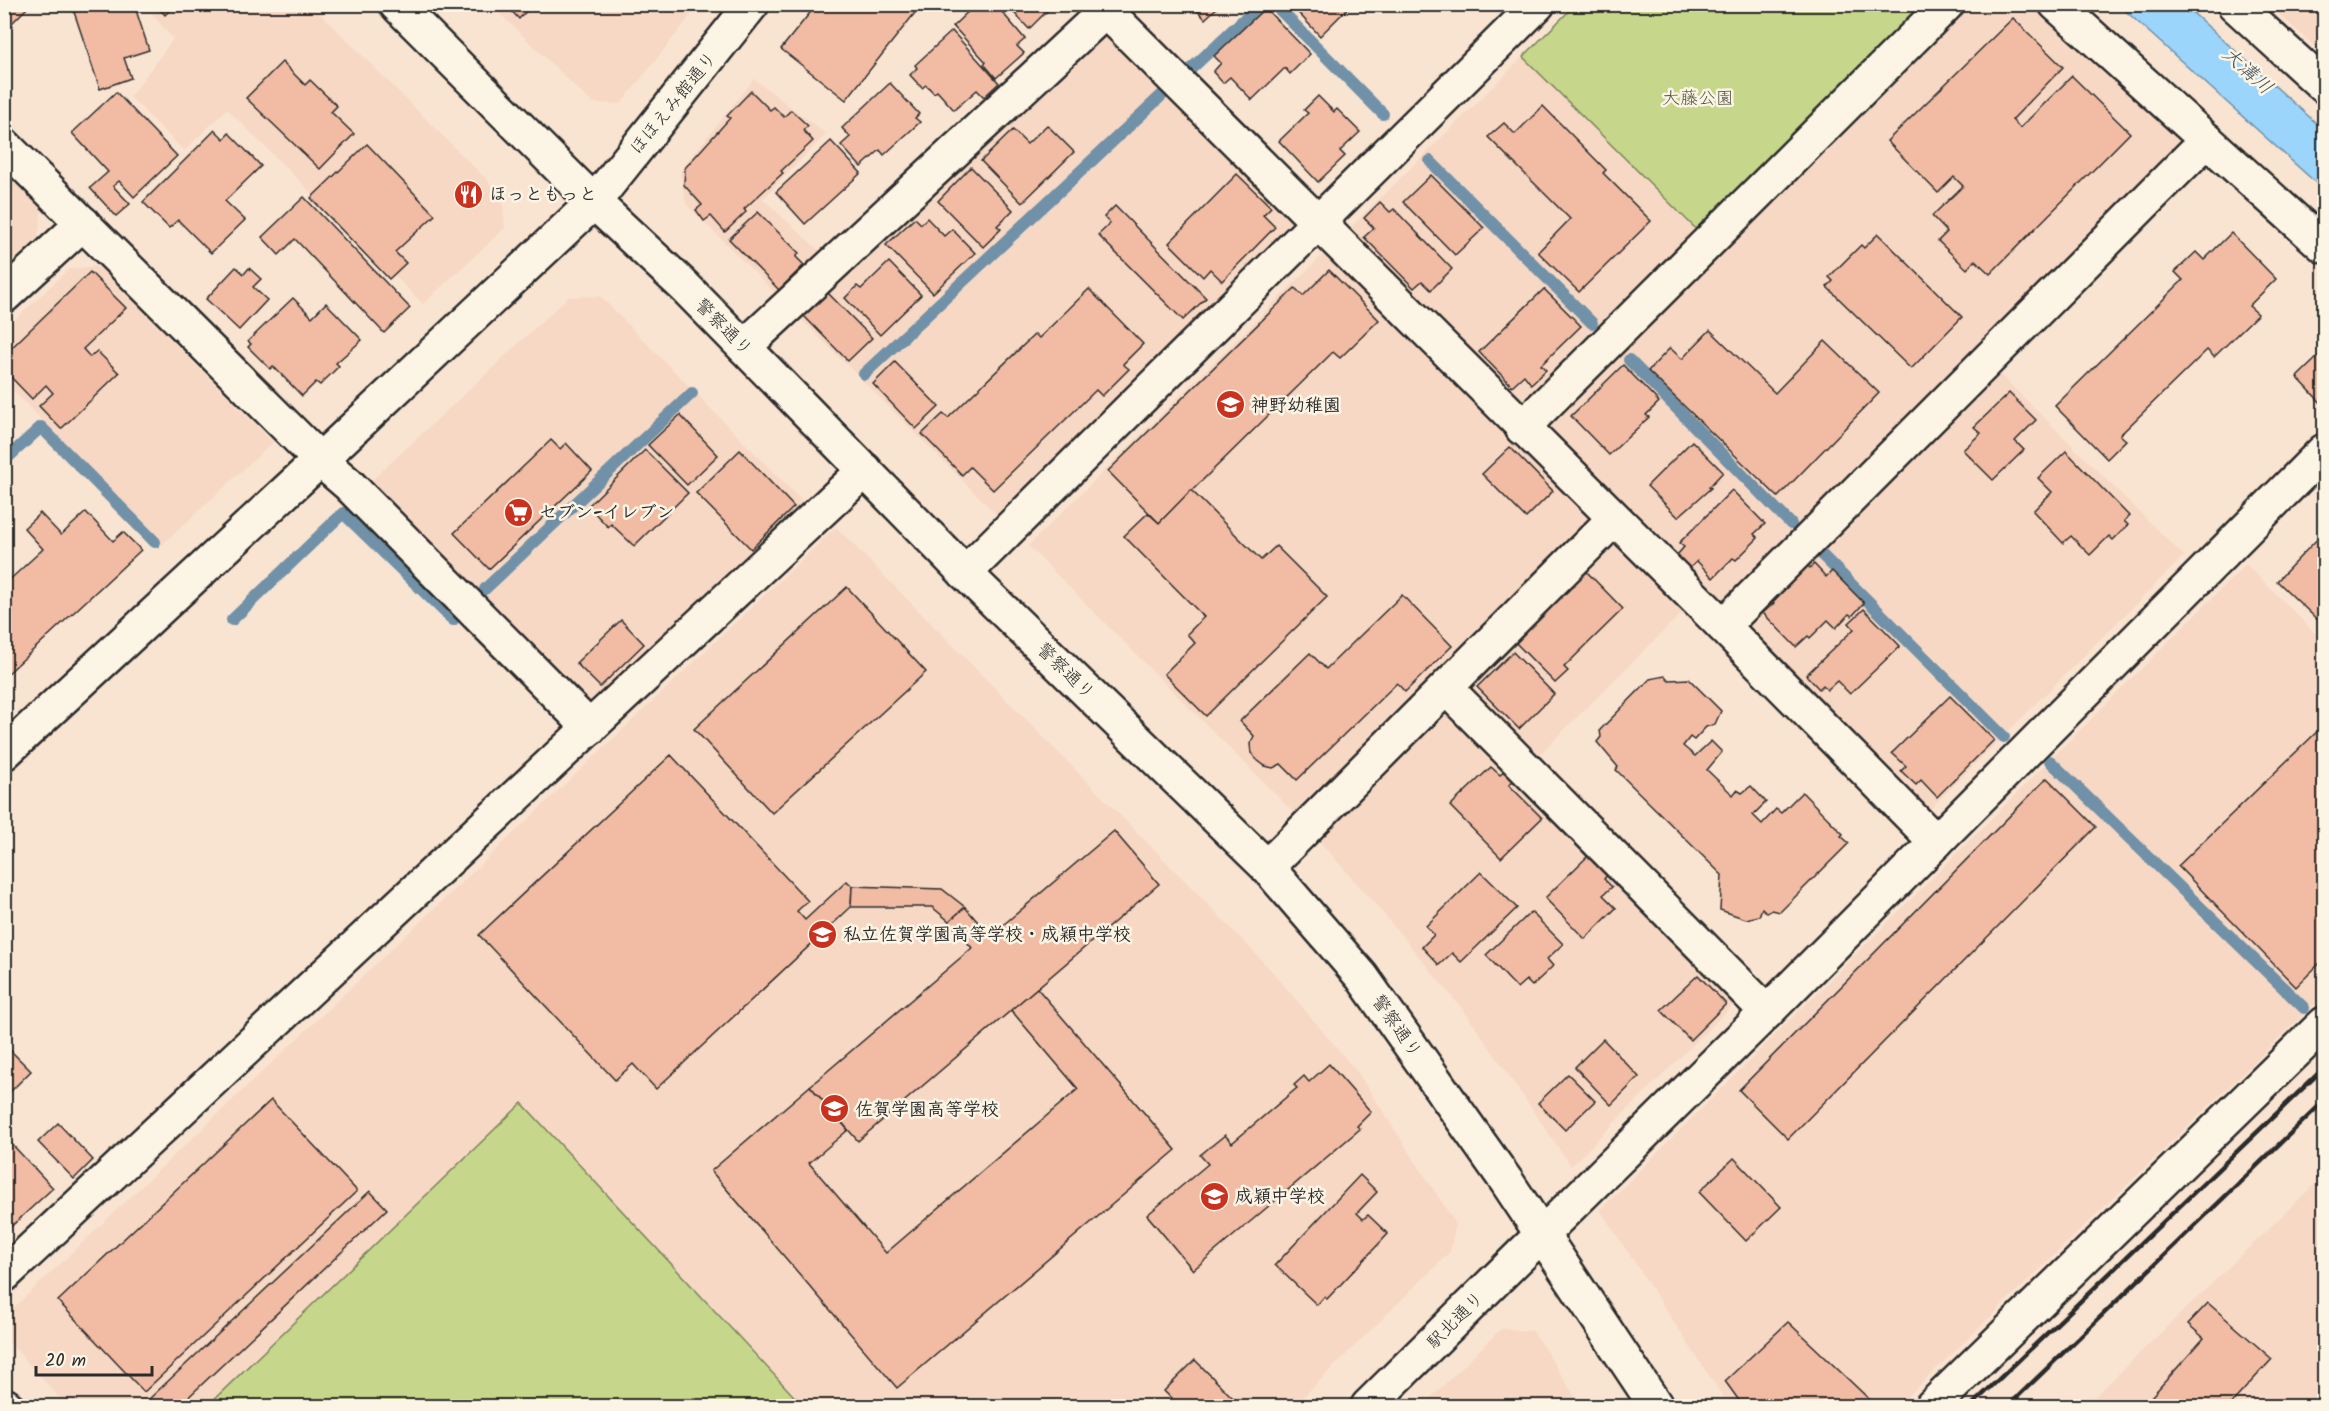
<svg xmlns="http://www.w3.org/2000/svg" width="2329" height="1411" font-family="Kalam,'Klee One',sans-serif">
<rect width="100%" height="100%" fill="#f9e4d2"/>
<filter id="ink" filterUnits="userSpaceOnUse"><feTurbulence type="fractalNoise" baseFrequency=".0167" numOctaves="2"/><feDisplacementMap in="SourceGraphic" scale="12" xChannelSelector="R" yChannelSelector="G"/><feConvolveMatrix kernelMatrix="1 2 1 2 8 2 1 2 1" color-interpolation-filters="sRGB"/></filter>
<g filter="url(#ink)">
<!-- built -->
<g fill="#f7d8c4">
<polygon points="145,5 312,5 502,195 505,228 423,304 227,109 184,151 130,97 173,39"/>
<polygon points="491,5 699,5 621,104 592,103"/>
<polygon points="1925,5 2032,5 2205,162 1998,372 2184,556 1905,834 1683,612 1532,762 1754,984 1571,1166 1468,1016 1382,912 1298,817 1028,546 1523,57 1697,231"/>
<polygon points="2269,5 2324,5 2324,55"/>
<polygon points="1104,27 1296,217 997,515 686,204 680,171 754,79 826,134 763,199 846,275"/>
<polygon points="5,171 42,209 38,237 5,268"/>
<polygon points="98,266 273,442 162,545 5,382 5,329 69,269"/>
<polygon points="600,296 805,504 589,707 370,482 568,297"/>
<polygon points="836,527 1201,897 1272,971 1358,1073 1456,1224 1450,1252 1294,1406 67,1406 5,1338 5,1316"/>
<polygon points="2246,564 2324,642 2324,995 1898,1406 1729,1406 1600,1210"/>
<polygon points="2324,1175 2324,1406 2085,1406"/>
<polygon points="1501,1329 1533,1331 1581,1406 1422,1406"/>
</g>
<!-- green -->
<g fill="#c6d78b" stroke="#78815b" stroke-width="1.5">
<polygon points="1575,5 1925,5 1698,231 1523,57"/>
<polygon points="522,1103 803,1406 207,1406"/>
</g>
<!-- water -->
<polygon fill="#9cd5fc" stroke="#6f91a8" stroke-width="1.5" points="2119,5 2184,5 2324,130 2324,190"/>
<g fill="none" stroke-linecap="round" stroke-linejoin="round">
<!-- stream -->
<g stroke="#6f91a8" stroke-width="12">
<polyline points="1274,4 1383,114"/>
<polyline points="1191,69 1260,4"/>
<polyline points="1430,161 1592,323"/>
<polyline points="1629,360 1791,524"/>
<polyline points="864,374 1162,95"/>
<polyline points="4,461 41,427 155,542"/>
<polyline points="1821,554 2004,737"/>
<polyline points="485,589 692,393"/>
<polyline points="232,620 343,513 453,620"/>
<polyline points="2050,761 2304,1008"/>
</g>
</g>
<!-- building -->
<g fill="#f2bca4" stroke="#2b2b2b" stroke-width="1.5">
<polygon points="4,4 31,4 4,31"/>
<polygon points="97,4 134,4 149,50 124,58 131,78 100,89 74,12"/>
<polygon points="155,4 176,4 165,15"/>
<polygon points="505,4 533,4 519,19"/>
<polygon points="646,4 662,4 654,12"/>
<polygon points="817,4 922,4 846,100 781,49"/>
<polygon points="976,4 995,4 1025,39 1017,46 1024,53 996,78 984,64 986,62 953,26"/>
<polygon points="1006,4 1054,4 1029,29"/>
<polygon points="1191,4 1221,4 1205,19"/>
<polygon points="1290,4 1352,4 1320,36"/>
<polygon points="1265,8 1310,54 1290,74 1285,68 1252,100 1230,77 1223,83 1213,72 1221,63 1214,56"/>
<polygon points="2013,18 2063,67 2012,120 2020,128 2072,76 2130,133 1990,274 1975,260 1967,269 1938,241 1947,232 1932,216 1963,186 1954,177 1938,193 1887,141"/>
<polygon points="952,31 999,83 984,97 977,90 954,110 937,91 934,93 926,85 922,88 910,75 917,68 915,65"/>
<polygon points="282,62 305,85 310,80 337,106 331,112 354,134 320,169 246,98"/>
<polygon points="890,83 919,114 915,118 920,122 884,155 880,150 861,167 841,145 850,137 842,128"/>
<polygon points="751,91 770,110 774,107 784,117 791,110 808,126 803,130 813,141 781,171 783,173 744,209 746,212 725,232 711,216 704,221 696,210 702,205 684,185 685,168 730,118 727,116"/>
<polygon points="116,92 177,156 134,197 119,181 113,186 130,204 116,216 90,188 108,172 72,133"/>
<polygon points="1318,96 1334,112 1337,109 1360,132 1340,151 1345,156 1318,182 1279,141 1308,113 1304,110"/>
<polygon points="1543,106 1606,170 1603,173 1651,221 1579,292 1538,252 1570,219 1488,137 1504,123 1515,134"/>
<polygon points="1047,125 1074,152 1022,203 981,161 1013,130 1027,144"/>
<polygon points="215,130 224,139 229,133 261,166 225,201 245,220 211,253 178,220 169,228 143,202"/>
<polygon points="831,141 861,173 805,224 776,192"/>
<polygon points="367,144 435,215 395,252 406,263 389,279 311,198"/>
<polygon points="971,167 1013,210 997,226 1001,229 983,247 938,201"/>
<polygon points="1237,174 1271,207 1263,215 1275,227 1222,281 1210,269 1203,277 1169,243"/>
<polygon points="1431,175 1484,228 1455,255 1403,202"/>
<polygon points="304,197 410,308 384,333 295,239 279,255 262,237"/>
<polygon points="1380,202 1390,212 1394,209 1452,269 1431,290 1422,281 1414,288 1364,237 1374,228 1364,218"/>
<polygon points="1115,206 1206,298 1183,320 1098,235 1110,224 1104,217"/>
<polygon points="758,212 799,253 796,257 804,265 779,290 729,239"/>
<polygon points="915,218 921,224 927,218 944,236 952,229 975,253 933,293 886,245"/>
<polygon points="2231,233 2276,279 2249,306 2258,314 2214,357 2207,350 2120,435 2126,440 2107,459 2055,406 2183,280 2175,272 2196,252 2204,260"/>
<polygon points="1878,234 1962,317 1911,369 1827,287 1833,281 1829,277 1861,245 1864,248"/>
<polygon points="889,262 921,295 880,335 845,298 857,286 861,289"/>
<polygon points="236,267 244,274 249,268 261,279 253,287 267,300 239,330 206,299"/>
<polygon points="1329,270 1379,320 1340,358 1333,352 1159,523 1108,471 1295,288 1303,296"/>
<polygon points="90,272 126,308 83,349 90,357 97,351 119,373 61,429 39,406 53,393 46,385 32,399 4,370 4,355"/>
<polygon points="1089,289 1143,344 1123,364 1129,369 1102,396 1096,390 993,490 970,467 962,475 922,434 943,414 948,418 1035,334 1039,338"/>
<polygon points="1544,289 1581,326 1541,365 1546,370 1531,384 1524,375 1512,386 1479,352"/>
<polygon points="827,292 872,338 848,361 803,315"/>
<polygon points="293,298 312,317 326,303 362,340 336,363 339,366 320,385 316,382 302,396 273,366 270,369 248,347 251,344 248,341"/>
<polygon points="1710,330 1775,393 1825,341 1879,393 1778,497 1648,371 1670,348 1682,359"/>
<polygon points="2324,351 2324,406 2297,377"/>
<polygon points="895,362 939,407 916,429 873,384"/>
<polygon points="1623,365 1659,402 1646,415 1649,417 1609,455 1571,416"/>
<polygon points="2009,393 2036,420 2015,441 2024,450 1993,480 1963,450 1981,433 1974,427"/>
<polygon points="680,415 718,455 687,485 648,445"/>
<polygon points="551,440 560,449 566,443 592,471 489,569 454,533"/>
<polygon points="1692,441 1723,472 1709,487 1711,488 1678,517 1647,486"/>
<polygon points="1510,447 1553,491 1526,518 1482,474"/>
<polygon points="645,450 688,493 634,546 611,524 608,527 588,506"/>
<polygon points="740,450 794,507 751,549 696,493"/>
<polygon points="2066,451 2129,516 2124,521 2128,525 2113,540 2109,536 2090,555 2071,536 2063,543 2033,511 2052,492 2038,478"/>
<polygon points="1191,490 1261,560 1276,546 1327,597 1206,716 1164,674 1195,643 1187,634 1204,617 1124,536 1148,513 1159,523"/>
<polygon points="1732,490 1765,524 1754,534 1758,538 1736,560 1733,558 1713,578 1697,561 1690,568 1677,555 1684,547 1679,543"/>
<polygon points="86,512 113,541 123,532 141,550 4,677 4,585 43,549 24,528 40,513 61,535"/>
<polygon points="2324,532 2324,626 2277,581"/>
<polygon points="1814,564 1826,577 1832,571 1864,603 1852,616 1849,614 1836,628 1828,620 1810,638 1808,636 1796,647 1763,613 1774,603 1771,600 1807,565 1810,568"/>
<polygon points="1586,571 1623,609 1564,667 1568,671 1555,683 1514,641"/>
<polygon points="847,587 926,672 772,813 694,729"/>
<polygon points="1402,595 1452,646 1405,692 1397,683 1297,780 1281,764 1273,768 1265,766 1257,760 1251,753 1250,744 1254,736 1240,721 1310,653 1326,669"/>
<polygon points="1864,609 1900,646 1850,694 1837,681 1827,690 1823,685 1819,689 1806,675 1854,629 1849,623"/>
<polygon points="621,620 644,644 600,687 576,663"/>
<polygon points="1513,652 1554,694 1519,729 1477,687"/>
<polygon points="1665,676 1669,680 1689,679 1721,711 1715,724 1706,727 1694,740 1690,737 1683,746 1695,756 1711,741 1722,752 1707,770 1733,795 1737,790 1742,793 1751,786 1766,802 1753,815 1762,824 1776,809 1781,813 1802,792 1843,834 1841,836 1849,843 1780,912 1772,910 1767,913 1762,908 1759,916 1746,919 1720,910 1722,875 1616,770 1618,767 1597,742 1601,737 1600,730 1650,679"/>
<polygon points="1950,696 1994,740 1937,797 1921,780 1916,785 1901,771 1906,766 1892,753"/>
<polygon points="2323,726 2324,959 2296,987 2178,866"/>
<polygon points="671,755 808,901 797,911 805,920 847,881 852,886 851,907 656,1089 633,1064 615,1080 479,935"/>
<polygon points="1491,767 1500,775 1505,771 1514,780 1509,785 1542,818 1501,858 1450,806"/>
<polygon points="2047,778 2096,827 1788,1139 1739,1090"/>
<polygon points="1114,831 1159,884 858,1141 810,1086 972,948 949,921 965,907 990,936"/>
<polygon points="1590,854 1609,873 1604,879 1612,887 1603,895 1616,908 1585,939 1545,898"/>
<polygon points="1481,872 1517,908 1461,962 1452,953 1439,965 1422,947 1434,935 1426,926"/>
<polygon points="852,886 942,889 965,907 949,921 932,907 851,907"/>
<polygon points="1531,912 1563,944 1547,959 1553,966 1532,986 1526,980 1517,988 1486,955"/>
<polygon points="1698,975 1726,1004 1690,1040 1661,1010"/>
<polygon points="1037,988 1176,1150 897,1388 711,1171 810,1086 848,1130 809,1163 886,1253 1078,1089 1011,1010"/>
<polygon points="1603,1039 1639,1077 1611,1105 1575,1067"/>
<polygon points="4,1044 31,1071 4,1098"/>
<polygon points="1329,1064 1371,1112 1357,1126 1360,1129 1193,1270 1147,1215 1208,1164 1200,1155 1225,1135 1232,1143 1297,1088 1294,1085 1304,1076 1309,1082"/>
<polygon points="1568,1074 1595,1101 1565,1130 1538,1103"/>
<polygon points="271,1100 357,1191 144,1392 58,1301"/>
<polygon points="58,1123 93,1160 74,1179 38,1142"/>
<polygon points="7,1139 53,1188 4,1233 4,1142"/>
<polygon points="1734,1158 1781,1207 1746,1241 1699,1192"/>
<polygon points="1360,1175 1377,1192 1357,1213 1363,1219 1368,1215 1388,1234 1327,1299 1324,1297 1317,1305 1275,1265"/>
<polygon points="370,1191 387,1209 179,1406 152,1406 147,1401"/>
<polygon points="2208,1303 2272,1359 2229,1406 2143,1406 2204,1338 2188,1324"/>
<polygon points="1788,1322 1870,1400 1862,1406 1743,1406 1725,1381"/>
<polygon points="1195,1360 1241,1406 1179,1406 1164,1391"/>
</g>
<g fill="none" stroke-linecap="round" stroke-linejoin="round">
<defs>
<g id="street">
<polyline points="2234,4 2324,86"/>
<polyline points="1106,11 1723,626 1936,842"/>
<polyline points="744,347 1113,4"/>
<polyline points="1522,428 1947,4"/>
<polyline points="320,460 348,484 590,728"/>
<polyline points="1723,626 2207,140"/>
<polyline points="1446,688 1767,1012"/>
<polyline points="1267,867 1614,519"/>
<polyline points="4,1275 865,470"/>
<polyline points="1932,1406 2324,1024"/>
</g>
<g id="secondary">
<polyline points="396,4 594,202 685,287 965,573 1267,867 1362,977 1507,1182 1656,1406"/>
<polyline points="2056,4 2324,246"/>
<polyline points="4,145 320,460"/>
<polyline points="4,296 83,223"/>
<polyline points="965,573 1538,4"/>
<polyline points="4,753 320,460 594,202 752,4"/>
<polyline points="4,1405 6,1406"/>
<polyline points="1368,1406 1767,1012 2324,451"/>
</g>
</defs>
<!-- street casing -->
<use href="#street" stroke="#2b2b2b" stroke-width="38"/>
<!-- secondary casing -->
<use href="#secondary" stroke="#2b2b2b" stroke-width="38"/>
<!-- street -->
<use href="#street" stroke="#fcf5e5" stroke-width="33"/>
<!-- secondary -->
<use href="#secondary" stroke="#fcf5e5" stroke-width="33"/>
<!-- rail -->
<g stroke="#2b2b2b" stroke-width="4.5">
<polyline points="1971,1406 2324,1068"/>
<polyline points="2008,1406 2324,1101"/>
</g>
</g>
</g>
<!-- icons -->
<defs>
<symbol id="restaurant-disc" viewBox="-11 -11 22 22"><circle r="9.5" fill="#c8321e" stroke="#fcf5e5"/><path d="M-5-6h1v4h1v-4h1v4h1v-4h1v5L-1.5 .5V6h-2V.5L-5-1ZM5-6V6H3V1.5H1.5Q1.5-4 5-6Z" fill="#fff"/></symbol>
<symbol id="school-disc" viewBox="-11 -11 22 22"><circle r="9.5" fill="#c8321e" stroke="#fcf5e5"/><path d="M0-5L7-2L0 1L-7-2ZM-4 1L0 2.5L4 1V4Q0 6-4 4Z" fill="#fff"/></symbol>
<symbol id="supermarket-disc" viewBox="-11 -11 22 22"><circle r="9.5" fill="#c8321e" stroke="#fcf5e5"/><path d="M-6-5.5h2.5l.6 2H6L4.5 2H-2.5L-4.4-4H-6ZM-1.5 3.2a1.3 1.3 0 1 0 .1 0ZM3 3.2a1.3 1.3 0 1 0 .1 0Z" fill="#fff"/></symbol>
</defs>
<g fill-rule="evenodd">
<use href="#restaurant-disc" x="452" y="178" width="33" height="33"/>
<use href="#school-disc" x="1214" y="388" width="33" height="33"/>
<use href="#supermarket-disc" x="502" y="496" width="33" height="33"/>
<use href="#school-disc" x="806" y="918" width="33" height="33"/>
<use href="#school-disc" x="818" y="1092" width="33" height="33"/>
<use href="#school-disc" x="1198" y="1180" width="33" height="33"/>
</g>
<g text-anchor="middle" stroke-width="5" stroke-linejoin="round" paint-order="stroke">
<!-- park labels -->
<g font-size="18" fill="#525643" stroke="#fcf5e5">
<text x="1698" y="104">大藤公園</text>
</g>
<!-- street labels -->
<g font-size="18" fill="#2b2b2b" stroke="#fcf5e5">
<text transform="translate(673 103) rotate(-51)" y="6">ほほえみ館通り</text>
<text transform="translate(724 327) rotate(45)" y="6">警察通り</text>
<text transform="translate(1066 671) rotate(44)" y="6">警察通り</text>
<text transform="translate(1397 1026) rotate(55)" y="6">警察通り</text>
<text transform="translate(1455 1320) rotate(-45)" y="6">駅北通り</text>
</g>
<!-- poi labels -->
<g font-size="18" font-weight="bold" fill="#2b2b2b" stroke="#fcf5e5" text-anchor="start">
<text x="489" y="200">ほっともっと</text>
<text x="1251" y="411">神野幼稚園</text>
<text x="539" y="518">セブン-イレブン</text>
<text x="843" y="940">私立佐賀学園高等学校・成穎中学校</text>
<text x="855" y="1115">佐賀学園高等学校</text>
<text x="1235" y="1202">成穎中学校</text>
</g>
<!-- water labels -->
<g font-size="20" font-style="italic" fill="#47565f" stroke="#fcf5e5">
<text transform="translate(2248 70) rotate(42)" y="7">大溝川</text>
</g>
</g>
<!-- margin -->
<rect width="2329" height="1411" fill="none" stroke="#fcf5e5" stroke-width="24"/>
<rect x="12" y="12" width="2305" height="1387" fill="none" stroke="#2b2b2b" stroke-width="2" filter="url(#ink)"/>
<!-- scale -->
<path d="M36 1366v9h116v-9" fill="none" stroke="#2b2b2b" stroke-width="3"/>
<text x="45" y="1366" font-size="18" fill="#2b2b2b" stroke="#fcf5e5" stroke-width="4.5" paint-order="stroke">20 m</text>
</svg>
